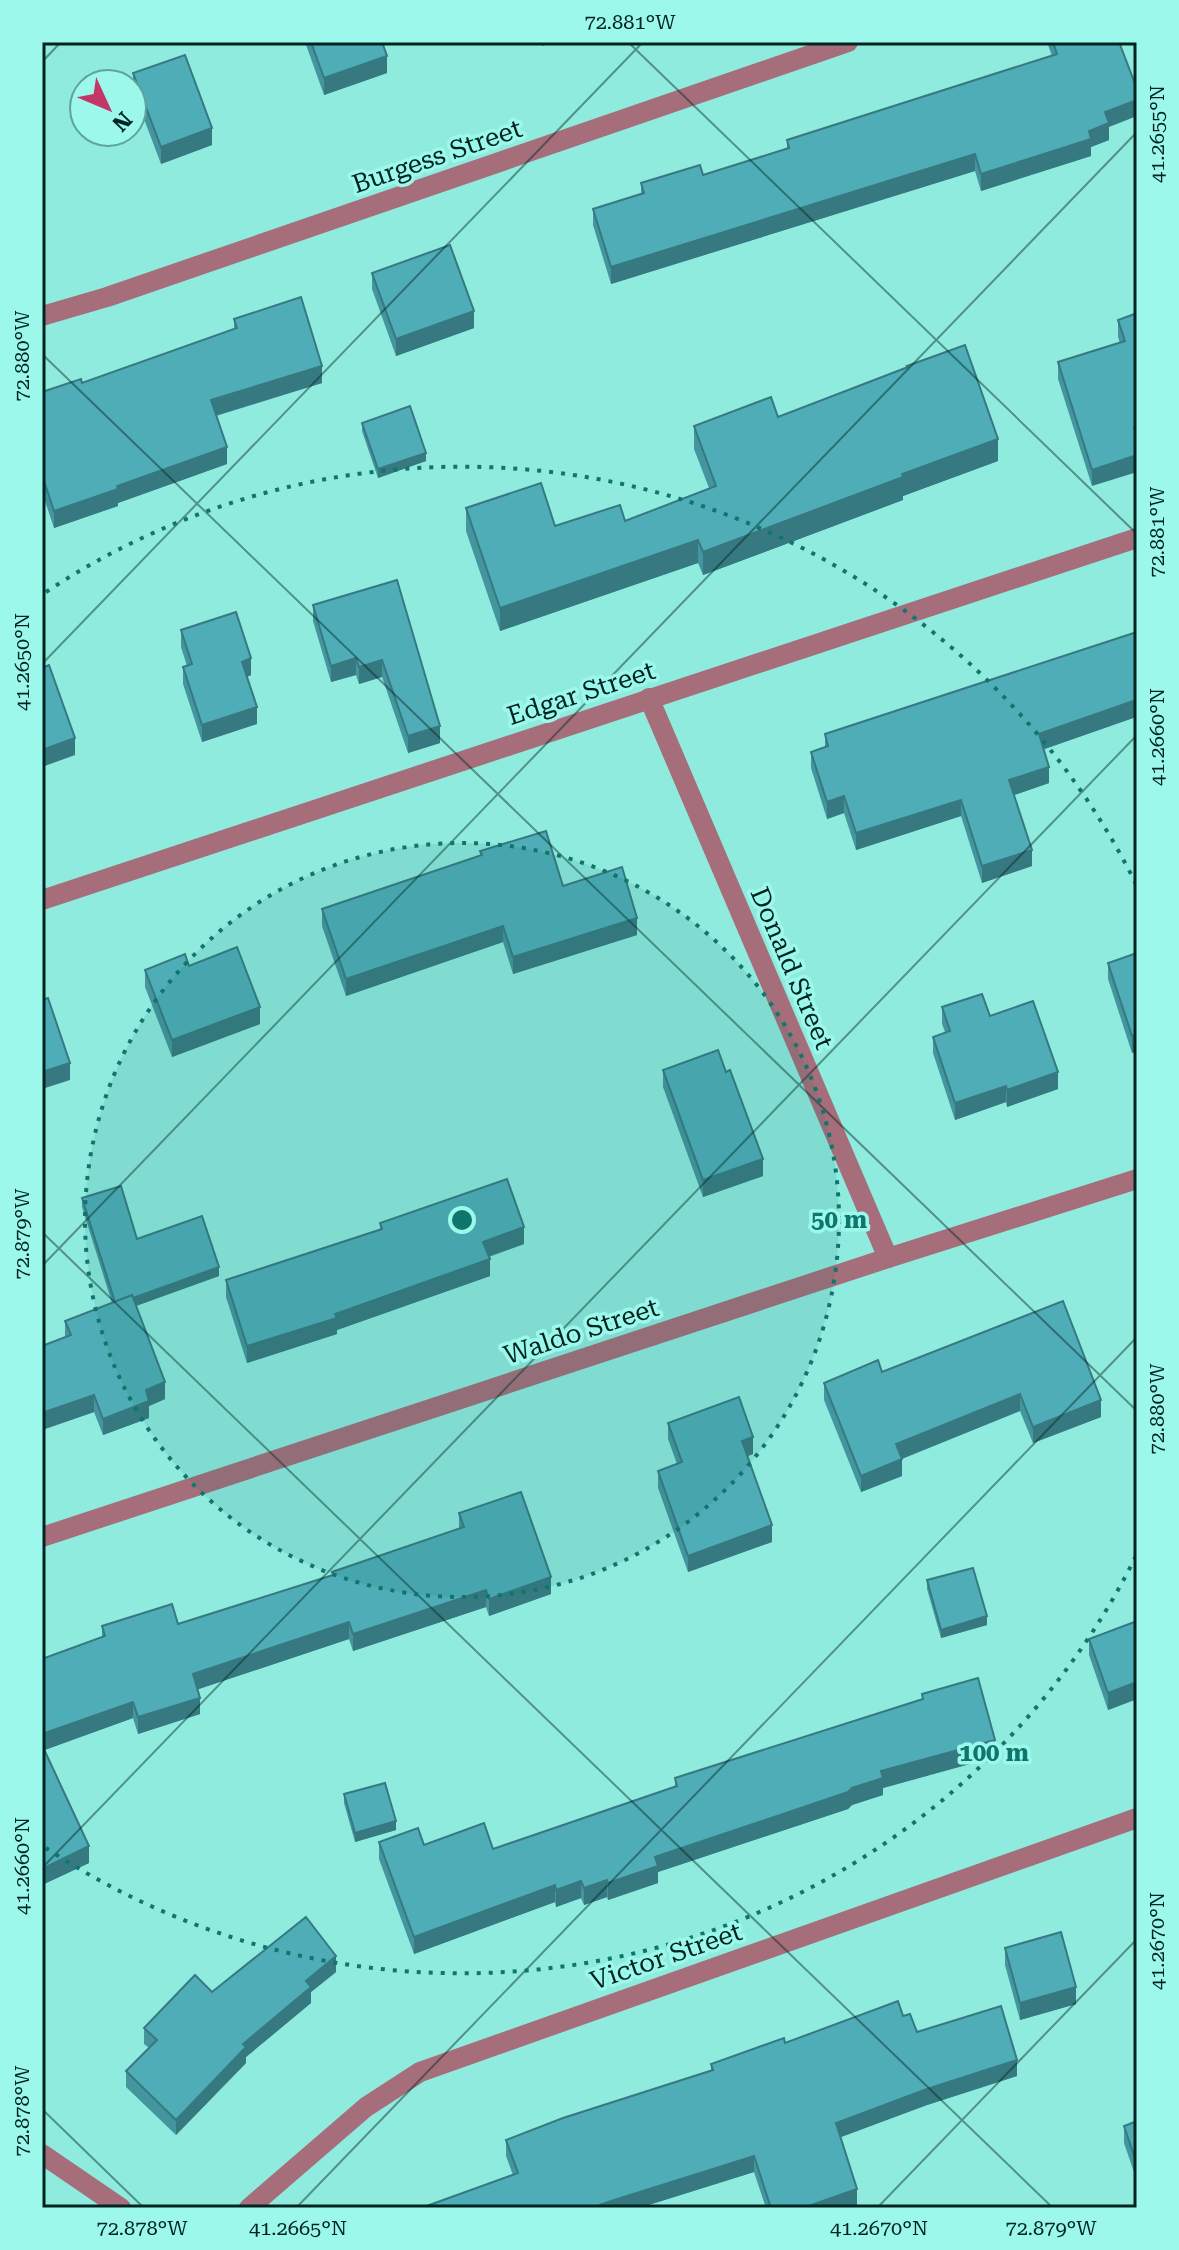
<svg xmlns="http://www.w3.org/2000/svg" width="1179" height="2250" font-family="'Roboto Serif',serif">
<rect width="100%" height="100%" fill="#90ebdf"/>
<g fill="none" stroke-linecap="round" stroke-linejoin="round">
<!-- minor -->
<g stroke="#a66e7a" stroke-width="20">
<polyline points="42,316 107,297 848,42"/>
<polyline points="649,698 888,1258"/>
<polyline points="42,900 1137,538"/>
<polyline points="42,1537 888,1258 1137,1179"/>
<polyline points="42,2154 121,2208"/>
<polyline points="249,2208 366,2107 420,2072 1137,1818"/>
</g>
</g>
<!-- wall -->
<g fill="#44959d">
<polygon points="305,42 382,42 387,73 324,95"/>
<polygon points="1047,42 1119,42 1109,127 1109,140 1091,147 1091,156 981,191 975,171 611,284 593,225 593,209 641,194 641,183 703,175 787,148 787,140 1052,56"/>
<polygon points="133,73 212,145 161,164 133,90"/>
<polygon points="372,273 474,328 396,356 372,289"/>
<polygon points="1137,313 1092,486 1058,379 1058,362 1120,343 1118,337 1118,320"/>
<polygon points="234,319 322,383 216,416 227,464 118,503 118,506 54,528 42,492 42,392 82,383 234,329"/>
<polygon points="778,417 998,461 903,496 903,500 703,575 698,563 500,631 466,531 466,508 555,526 625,521 709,488 694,449 694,426"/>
<polygon points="362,423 426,461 378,478 362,431"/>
<polygon points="397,580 440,743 408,753 382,677 359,684 356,675 331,682 313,621 313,605"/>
<polygon points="181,630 251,675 247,677 257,724 202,742 183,684 183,667 187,666 181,647"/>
<polygon points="1137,632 1137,719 1136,717 1044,749 1049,783 1014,795 1032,866 982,883 961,816 856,850 844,813 827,819 811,768 811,752 825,747 825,734"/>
<polygon points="480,851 563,886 637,935 513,974 503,942 346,996 322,926 322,909 480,856"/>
<polygon points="1137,953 1137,1051 1132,1053 1108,979 1108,963"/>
<polygon points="189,966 260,1024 172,1057 145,987 145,970"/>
<polygon points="942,1007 990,1016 1058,1089 1007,1107 1006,1102 955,1120 933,1053 933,1037 945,1032 942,1024"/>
<polygon points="663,1070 763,1176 703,1197 663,1087"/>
<polygon points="82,1198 137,1239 219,1276 136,1306 165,1399 149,1406 149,1418 103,1435 94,1412 42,1430 42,1346 65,1337 65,1321 112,1303 82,1207"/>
<polygon points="380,1223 524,1244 489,1257 490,1276 337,1330 337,1334 247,1363 226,1297 226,1280 380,1230"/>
<polygon points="1135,1284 1137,1284 1137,1306 1135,1301"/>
<polygon points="1063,1301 1101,1417 1033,1443 1020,1411 902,1459 902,1476 861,1492 824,1400 824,1383 882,1372"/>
<polygon points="668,1423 753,1454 748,1456 772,1542 688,1572 658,1488 658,1471 677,1464 668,1439"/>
<polygon points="459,1513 551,1594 489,1616 486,1607 353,1651 349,1639 198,1689 200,1714 138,1734 133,1718 44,1750 89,1863 42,1885 42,1659 102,1638 102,1626 178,1624 332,1575 332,1572 459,1529"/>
<polygon points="927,1580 987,1625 941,1638 927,1589"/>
<polygon points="1137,1621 1137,1699 1108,1710 1089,1655 1089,1639"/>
<polygon points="922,1694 995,1757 883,1788 883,1795 852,1805 848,1809 658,1872 658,1883 608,1900 607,1897 584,1905 581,1898 556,1907 555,1902 414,1954 379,1859 379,1842 493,1849 675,1787 675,1778 922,1699"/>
<polygon points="344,1794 396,1830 355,1842 344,1803"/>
<polygon points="1005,1948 1076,2004 1020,2020 1005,1965"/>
<polygon points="336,1972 311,1992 311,2003 246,2057 246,2063 176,2135 126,2087 126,2071 149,2048 144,2044 144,2028 212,1992"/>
<polygon points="903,2016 917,2032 1017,2076 927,2105 840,2137 857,2205 848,2208 766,2208 754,2172 639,2208 421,2208 513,2175 506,2156 506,2140 711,2071 711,2064 785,2043"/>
<polygon points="1137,2121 1137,2181 1124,2143 1124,2126"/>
</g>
<!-- shaded-wall -->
<g fill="#377980">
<polygon points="542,42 553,42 542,46"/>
<polygon points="387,56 387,73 324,95 324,78"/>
<polygon points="1137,100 1137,116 1109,127 1109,140 1091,147 1091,156 981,191 981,174 1089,131 1105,112"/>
<polygon points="212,128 212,145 161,164 161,147"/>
<polygon points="975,154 975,171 611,284 611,267"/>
<polygon points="474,311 474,328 396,356 396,339"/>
<polygon points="322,366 322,383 211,417 211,400"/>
<polygon points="998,439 998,461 903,496 903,500 703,575 703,552 902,474"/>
<polygon points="227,447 227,464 118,503 118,506 54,528 54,511 117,486"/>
<polygon points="426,453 426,461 378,478 378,469"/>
<polygon points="1137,455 1137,472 1092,486 1092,470"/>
<polygon points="698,540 698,563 500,631 500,608"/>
<polygon points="251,658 251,675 242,679 242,662"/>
<polygon points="356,658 356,675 331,682 331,666"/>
<polygon points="382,660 382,677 359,684 359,667"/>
<polygon points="1136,700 1136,717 1039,751 1039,734"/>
<polygon points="257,707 257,724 202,742 202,725"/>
<polygon points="440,726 440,743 408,753 408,736"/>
<polygon points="75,738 75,755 42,767 42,750"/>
<polygon points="1049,767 1049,783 1009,797 1009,780"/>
<polygon points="844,796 844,813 827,819 827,802"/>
<polygon points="961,800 961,816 856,850 856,833"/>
<polygon points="1032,850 1032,866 982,883 982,866"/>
<polygon points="637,918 637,935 513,974 513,957"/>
<polygon points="503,926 503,942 346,996 346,979"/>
<polygon points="260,1007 260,1024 172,1057 172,1040"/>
<polygon points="1137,1034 1137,1051 1132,1053 1132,1036"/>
<polygon points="70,1063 70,1080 42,1089 42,1072"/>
<polygon points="1058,1072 1058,1089 1007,1107 1007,1090"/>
<polygon points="1006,1086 1006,1102 955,1120 955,1103"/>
<polygon points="763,1159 763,1176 703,1197 703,1180"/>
<polygon points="524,1227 524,1244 483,1258 483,1242"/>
<polygon points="490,1259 490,1276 337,1330 337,1334 247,1363 247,1346"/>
<polygon points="219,1267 219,1276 116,1313 116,1305"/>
<polygon points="165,1382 165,1399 149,1406 149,1418 103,1435 103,1419 146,1390"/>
<polygon points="1020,1394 1020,1411 896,1461 896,1444"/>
<polygon points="94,1395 94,1412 42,1430 42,1413"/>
<polygon points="1101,1400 1101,1417 1033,1443 1033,1427"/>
<polygon points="753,1437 753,1454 742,1458 742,1441"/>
<polygon points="902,1459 902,1476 861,1492 861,1476"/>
<polygon points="772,1525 772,1542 688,1572 688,1556"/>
<polygon points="551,1577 551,1594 489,1616 489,1599"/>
<polygon points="486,1590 486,1607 353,1651 353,1634"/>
<polygon points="987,1616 987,1625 941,1638 941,1630"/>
<polygon points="349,1622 349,1639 193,1691 193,1674"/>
<polygon points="1137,1682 1137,1699 1108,1710 1108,1693"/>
<polygon points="200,1698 200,1714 138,1734 138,1717"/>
<polygon points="133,1702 133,1718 42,1751 42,1734"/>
<polygon points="995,1740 995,1757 883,1788 883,1795 852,1805 848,1809 658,1872 658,1883 608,1900 608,1883 655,1857 852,1788 881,1771"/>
<polygon points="396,1821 396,1830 355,1842 355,1833"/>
<polygon points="89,1846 89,1863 42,1885 42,1869"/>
<polygon points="607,1880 607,1897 584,1905 584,1888"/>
<polygon points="581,1881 581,1898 556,1907 556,1890"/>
<polygon points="555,1885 555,1902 414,1954 414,1937"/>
<polygon points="336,1956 336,1972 311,1992 311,2003 246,2057 246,2063 176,2135 176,2120 243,2044 306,1981"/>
<polygon points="1076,1987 1076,2004 1020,2020 1020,2003"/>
<polygon points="1017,2060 1017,2076 927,2105 836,2139 836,2123 927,2089"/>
<polygon points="754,2156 754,2172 639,2208 592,2208 608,2202"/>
<polygon points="857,2189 857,2205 848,2208 803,2208"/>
</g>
<!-- building -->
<g fill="#4fadb7" stroke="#377980" stroke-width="2">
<polygon points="311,42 382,42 387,56 324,78"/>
<polygon points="1053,42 1119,42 1137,89 1137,100 1105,112 1109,123 1089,131 1091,139 981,174 975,154 611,267 593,209 644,193 641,183 700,165 703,175 789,148 787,140 1057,54"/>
<polygon points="185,55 212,128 161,147 133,73"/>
<polygon points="450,245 474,311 396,339 372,273"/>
<polygon points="301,297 322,366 211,400 227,447 117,486 118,489 54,511 42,475 42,392 81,379 82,383 237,328 234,319"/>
<polygon points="1137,313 1137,427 1134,428 1137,439 1137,455 1092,470 1058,362 1125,341 1118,320"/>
<polygon points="965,345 998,439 902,474 903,477 703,552 698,540 500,608 466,508 541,483 555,526 620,505 625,521 716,486 694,426 771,397 778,417 908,367 907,366"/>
<polygon points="410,406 426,453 378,469 362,423"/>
<polygon points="397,580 440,726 408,736 382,660 359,667 356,658 331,666 313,605"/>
<polygon points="236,612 251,658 242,662 257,707 202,725 183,667 192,664 181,630"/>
<polygon points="1137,632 1137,703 1136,700 1039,734 1049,767 1009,780 1032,850 982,866 961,800 856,833 844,796 827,802 811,752 828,746 825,734"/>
<polygon points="49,665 75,738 42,750 42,668"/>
<polygon points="546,831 563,886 622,867 637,918 513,957 503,926 346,979 322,909 482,855 480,851"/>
<polygon points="237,947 260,1007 172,1040 145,970 185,954 189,966"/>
<polygon points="1137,953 1137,1034 1132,1036 1108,963"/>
<polygon points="982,994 990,1016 1033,1001 1058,1072 1007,1090 1006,1086 955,1103 933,1037 950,1031 942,1007"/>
<polygon points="48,998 70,1063 42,1072 42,1000"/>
<polygon points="718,1050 726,1072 730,1070 763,1159 703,1180 663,1070"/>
<polygon points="507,1179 524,1227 483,1242 490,1259 335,1314 337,1318 247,1346 226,1280 382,1229 380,1223"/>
<polygon points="121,1186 137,1239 202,1216 219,1267 133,1298 132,1295 115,1302 82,1198"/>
<polygon points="132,1295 165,1382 146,1390 149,1401 103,1419 94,1395 42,1413 42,1346 71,1335 65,1321"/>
<polygon points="1063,1301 1101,1400 1033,1427 1020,1394 896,1444 902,1459 861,1476 824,1383 878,1360 882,1372"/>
<polygon points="739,1397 753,1437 742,1441 772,1525 688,1556 658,1471 682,1462 668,1423"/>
<polygon points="521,1492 551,1577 489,1599 486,1590 353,1634 349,1622 193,1674 200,1698 138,1717 133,1702 42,1734 42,1659 105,1636 102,1626 172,1604 178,1624 333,1575 332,1572 464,1527 459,1513"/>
<polygon points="973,1568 987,1616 941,1630 927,1580"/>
<polygon points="1137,1621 1137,1682 1108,1693 1089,1639"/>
<polygon points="978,1678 995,1740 881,1771 883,1778 852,1788 848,1792 655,1857 658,1866 608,1883 607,1880 584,1888 581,1881 556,1890 555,1885 414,1937 379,1842 418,1828 424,1845 484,1823 493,1849 677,1786 675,1778 923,1699 922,1694"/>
<polygon points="42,1745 89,1846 42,1869"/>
<polygon points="385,1783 396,1821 355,1833 344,1794"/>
<polygon points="306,1917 336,1956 306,1981 311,1987 243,2044 246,2047 176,2120 126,2071 157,2040 144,2028 195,1975 212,1992"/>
<polygon points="1061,1932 1076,1987 1020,2003 1005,1948"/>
<polygon points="898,2001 903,2016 910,2014 917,2032 1001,2006 1017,2060 927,2089 836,2123 857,2189 803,2208 771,2208 754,2156 608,2202 592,2208 421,2208 518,2173 506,2140 563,2118 713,2070 711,2064 784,2038 785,2043"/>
<polygon points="1137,2121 1137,2164 1124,2126"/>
</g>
<!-- ticks -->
<path fill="none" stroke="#002521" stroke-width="2" stroke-opacity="0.45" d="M 628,42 L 1137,534M 42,62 L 61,42M 42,354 L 1137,1411M 42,664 L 643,42M 42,1232 L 1053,2208M 42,1266 L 1137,132M 42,1868 L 1137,735M 42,2109 L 144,2208M 296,2208 L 1137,1337M 877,2208 L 1137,1939"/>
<!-- distance rings -->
<circle cx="462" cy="1220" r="377" fill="#0f766e" fill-opacity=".12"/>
<g fill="none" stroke="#0f766e" stroke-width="4" stroke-dasharray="4 8">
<circle cx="462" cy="1220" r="377"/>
<path d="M1136 1556A753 753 0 0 1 46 1848M46 592A753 753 0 0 1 1136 884"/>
</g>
<g text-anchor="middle" stroke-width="7" stroke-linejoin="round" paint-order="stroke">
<!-- street labels -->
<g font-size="26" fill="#002521" stroke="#9df8ec">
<text transform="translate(437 156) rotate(-19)" y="9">Burgess Street</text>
<text transform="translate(581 693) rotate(-18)" y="9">Edgar Street</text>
<text transform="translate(792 968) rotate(67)" y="9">Donald Street</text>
<text transform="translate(581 1331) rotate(-18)" y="9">Waldo Street</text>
<text transform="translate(666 1956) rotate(-19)" y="9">Victor Street</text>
</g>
</g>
<circle cx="462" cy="1220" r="12" fill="#0f766e" stroke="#9df8ec" stroke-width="4"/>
<g font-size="24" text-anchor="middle" font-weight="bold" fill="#0f766e" stroke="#9df8ec" stroke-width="7" stroke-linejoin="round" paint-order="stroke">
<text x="839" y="1228">50 m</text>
<text x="994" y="1761">100 m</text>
</g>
<!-- border -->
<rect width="1179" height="2250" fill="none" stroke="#9df8ec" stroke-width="88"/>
<!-- north arrow -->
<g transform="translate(108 108) rotate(134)"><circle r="38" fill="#9df8ec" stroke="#5ea49b" stroke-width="2"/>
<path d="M0-6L14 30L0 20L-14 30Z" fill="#c43665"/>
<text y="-12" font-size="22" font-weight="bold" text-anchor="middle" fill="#002521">N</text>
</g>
<rect x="44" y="44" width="1091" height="2162" fill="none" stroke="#002521" stroke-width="3"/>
<g font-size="20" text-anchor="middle" fill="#002521">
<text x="630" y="29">72.881°W</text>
<text transform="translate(1157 134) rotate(-90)" y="7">41.2655°N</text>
<text transform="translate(22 356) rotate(-90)" y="7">72.880°W</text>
<text transform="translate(1157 532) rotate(-90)" y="7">72.881°W</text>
<text transform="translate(22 662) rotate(-90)" y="7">41.2650°N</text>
<text transform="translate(1157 737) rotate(-90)" y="7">41.2660°N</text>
<text transform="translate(22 1234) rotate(-90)" y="7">72.879°W</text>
<text transform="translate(1157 1409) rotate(-90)" y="7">72.880°W</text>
<text transform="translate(22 1866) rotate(-90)" y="7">41.2660°N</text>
<text transform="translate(1157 1941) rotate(-90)" y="7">41.2670°N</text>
<text transform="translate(22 2111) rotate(-90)" y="7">72.878°W</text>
<text x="142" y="2235">72.878°W</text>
<text x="298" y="2235">41.2665°N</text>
<text x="879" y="2235">41.2670°N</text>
<text x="1051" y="2235">72.879°W</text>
</g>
</svg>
